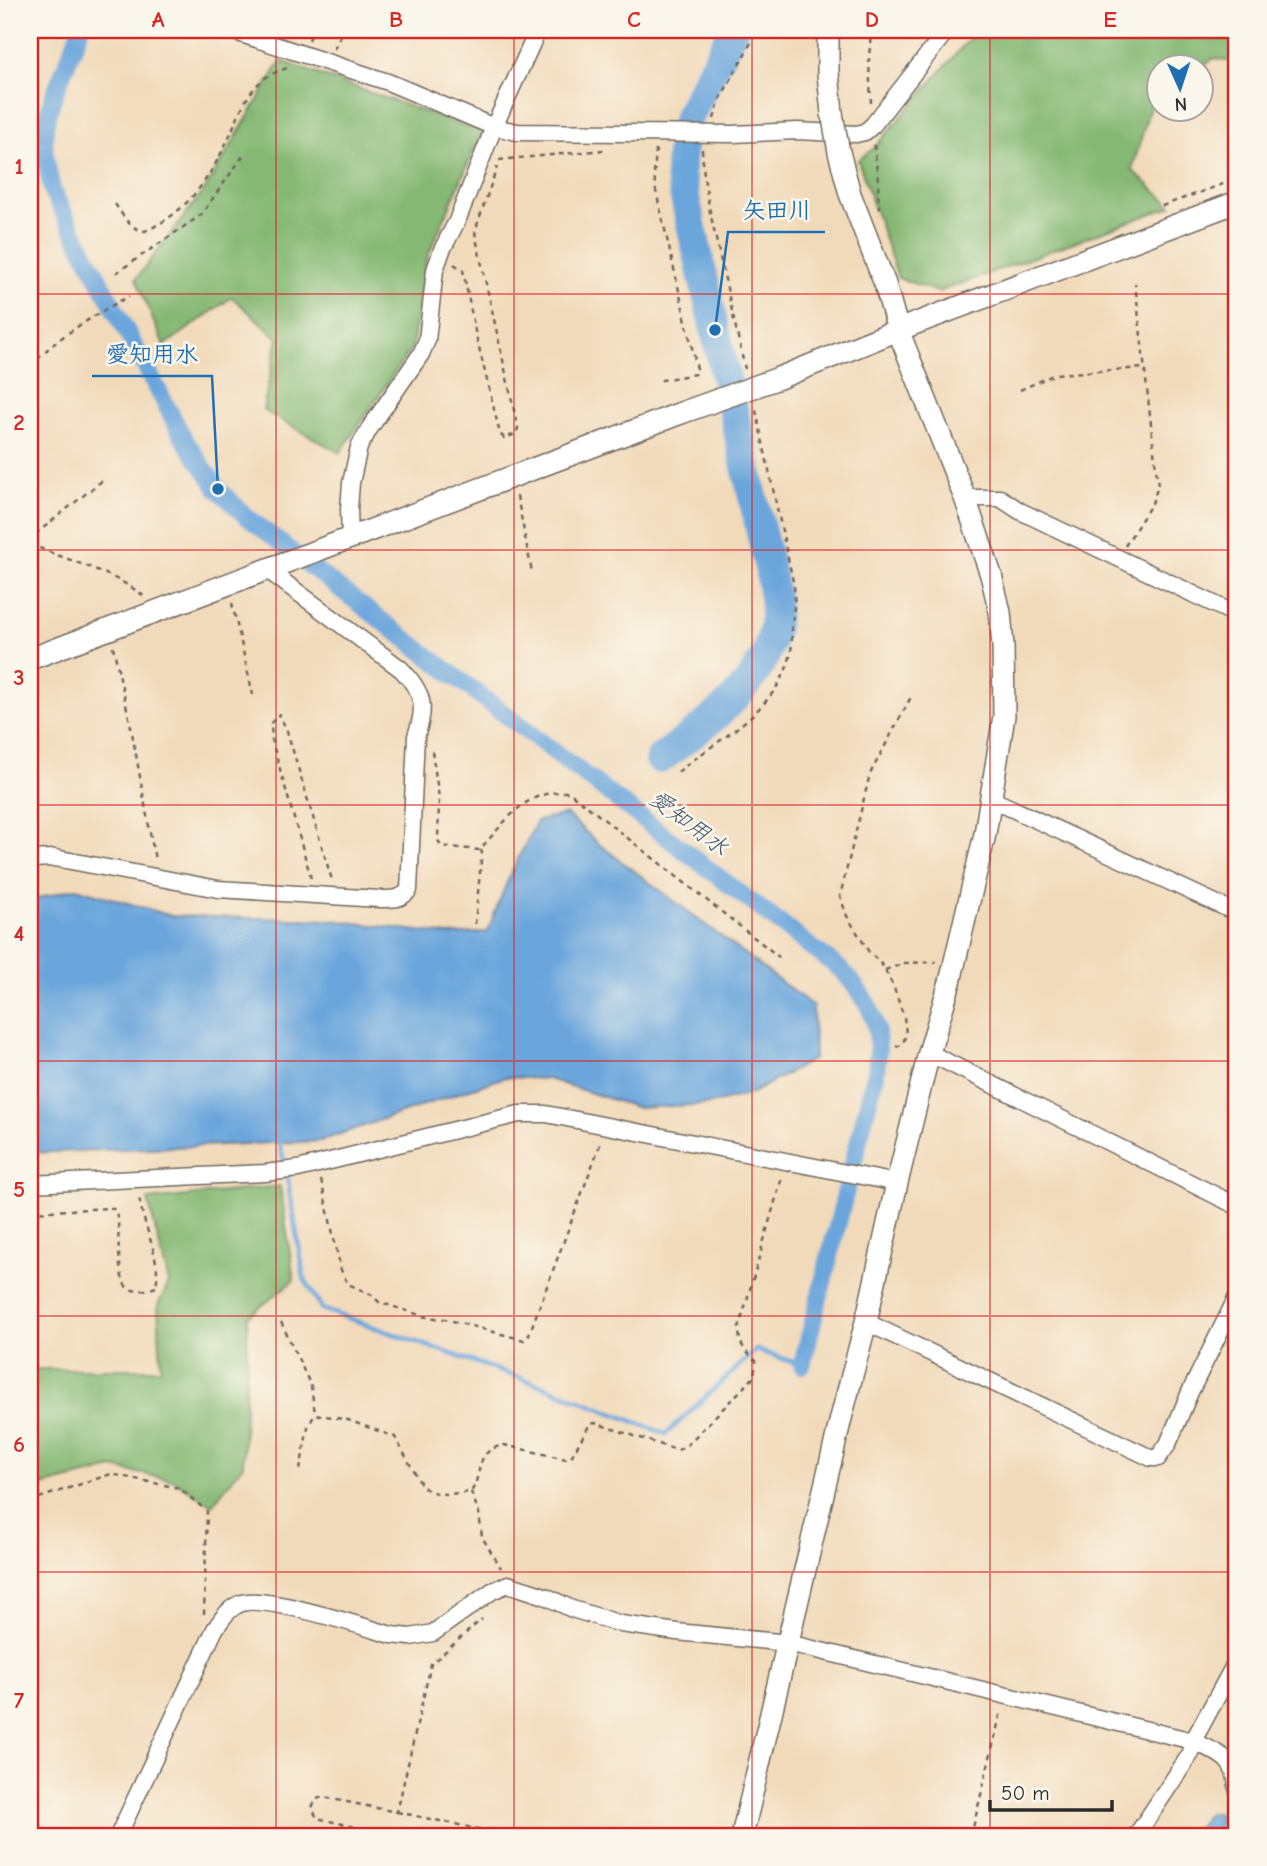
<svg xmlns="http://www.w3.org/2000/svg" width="1267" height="1866" font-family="'Comic Neue','Klee One',sans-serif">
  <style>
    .forest { fill: #85b873; stroke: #58724f; stroke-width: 2 }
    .water { fill: #6ba6db; stroke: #4b6883; stroke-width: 2 }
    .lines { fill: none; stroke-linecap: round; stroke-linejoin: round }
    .stream { stroke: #6ba6db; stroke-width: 5 }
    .canal { stroke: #6ba6db; stroke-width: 18 }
    .river { stroke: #6ba6db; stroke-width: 30 }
    .minor-casing { stroke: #70685d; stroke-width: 19 }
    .tertiary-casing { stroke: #70685d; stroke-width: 24 }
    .path { stroke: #70685d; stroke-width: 2.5; stroke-dasharray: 5 5; stroke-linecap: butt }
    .minor { stroke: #fff; stroke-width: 16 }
    .tertiary { stroke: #fff; stroke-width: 21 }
    .tertiary-bridge-casing { stroke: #70685d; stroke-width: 24; stroke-linecap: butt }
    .tertiary-bridge { stroke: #fff; stroke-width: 21 }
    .grid { fill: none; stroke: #d62828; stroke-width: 2; stroke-opacity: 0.55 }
    .labels { text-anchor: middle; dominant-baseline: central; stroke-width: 5; stroke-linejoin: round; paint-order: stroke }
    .water-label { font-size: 23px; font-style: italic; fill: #415669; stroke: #fbf7ec }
    .leader { fill: none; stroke: #1f6fb2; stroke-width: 2.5 }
    .callout-dot { fill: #1f6fb2; stroke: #fbf7ec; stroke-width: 2.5 }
    .callout-label { font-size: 23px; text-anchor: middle; font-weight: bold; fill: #1f6fb2; stroke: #fbf7ec; stroke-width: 5; stroke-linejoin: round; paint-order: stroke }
    .neatline { fill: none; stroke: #d62828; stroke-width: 2.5 }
    .grid-label { font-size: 23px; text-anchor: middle; font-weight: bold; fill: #d62828 }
  </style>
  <rect width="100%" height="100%" fill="#fbf7ec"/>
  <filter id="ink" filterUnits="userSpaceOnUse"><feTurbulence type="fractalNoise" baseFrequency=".0143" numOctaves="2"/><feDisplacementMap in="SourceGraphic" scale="14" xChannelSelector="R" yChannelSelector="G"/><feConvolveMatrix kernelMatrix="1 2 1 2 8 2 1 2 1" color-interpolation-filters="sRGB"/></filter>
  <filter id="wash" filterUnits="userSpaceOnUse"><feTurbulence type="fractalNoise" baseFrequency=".00686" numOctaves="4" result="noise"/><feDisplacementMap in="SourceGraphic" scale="28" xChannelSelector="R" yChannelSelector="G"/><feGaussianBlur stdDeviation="1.57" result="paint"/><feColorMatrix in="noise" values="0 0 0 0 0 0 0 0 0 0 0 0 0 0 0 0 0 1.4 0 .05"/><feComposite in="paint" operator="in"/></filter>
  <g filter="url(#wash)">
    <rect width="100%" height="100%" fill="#f1daba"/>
    <path class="forest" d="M977,30H1237V63L1214,58L1201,67L1158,66V96L1152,100L1132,170L1172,206L938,292L898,278L858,160L874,148Z
      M281,61L482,132L426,260L412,347L340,453L263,410L278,338L232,297L164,346L136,279L205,189Z
      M280,1186L294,1280L248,1317L243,1465L212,1505L173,1480L113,1468L38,1487L30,1484V1369H161L158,1305L169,1283L148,1200Z"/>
    <path class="water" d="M566,814L600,845L813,1006L814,1059L752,1093L710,1104L638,1108L548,1079L505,1077L320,1141L30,1153L31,900L76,888L172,916L332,920L449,935L487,932L510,875L537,821Z
      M1208,1813H1219L1218,1836H1191Z"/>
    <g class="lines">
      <path class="stream" d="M277,1136L285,1164L304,1278L322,1309L543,1386L666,1434L756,1350L802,1365"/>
      <path class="canal" d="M80,30C70,60 50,96 45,128C42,150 48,172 53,193L184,439L218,489L246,516L311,567L840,969C872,1002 883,1026 876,1072L802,1365"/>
      <path class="river" d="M660,759C707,723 773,681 775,614C776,602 772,588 771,576L680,176L681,152L688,117L733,30"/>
    </g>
  </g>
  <g filter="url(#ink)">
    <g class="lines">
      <defs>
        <path id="minor" d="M229,30L388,82L494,127L517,132L733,134L797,131L856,134L865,132L873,125L947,30
          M965,498H1000L1020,511L1237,615
          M350,539L349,509L351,483L359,447L371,426L421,354L427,340L435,270L442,250L457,221L494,127L538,30
          M989,798L1237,913
          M30,859L55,858L218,889L379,899C392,899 401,900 409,890L416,736C427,706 423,692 401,669L269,571
          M929,1053L1237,1206
          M30,1184L265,1173L298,1169L519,1114H546L897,1183
          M866,1322L1151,1458H1158L1168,1444L1190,1392L1237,1297
          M118,1836L215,1629C222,1619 229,1607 242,1603C266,1595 364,1627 392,1635L410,1637L433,1633L492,1591L508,1584L545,1596L572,1609L621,1624L677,1632L788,1643L1193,1741C1217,1753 1236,1757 1237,1788
          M1136,1836L1191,1753L1193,1741L1237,1660"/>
        <path id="tertiary" d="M828,30V73L832,113
          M779,378L898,330L1237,202
          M30,659L681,413
          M742,1836L841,1418L866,1322L897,1183L929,1053L950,982L985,834L1004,716L1003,646L1000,612L991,575L965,498L898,330L885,284L850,194L839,152"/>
      </defs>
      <use href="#minor" class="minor-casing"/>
      <use href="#tertiary" class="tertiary-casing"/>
      <path class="path" d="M309,40L313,30
        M334,49L343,30
        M871,103L869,60L871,30
        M714,119L719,101L758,30
        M874,145L878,180L879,215
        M656,149L654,174L656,191L697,369L695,374L657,381
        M702,149L704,177L710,212L745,369
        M499,160L604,150
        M115,204C123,215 130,230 145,231C187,213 211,177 229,137C238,117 246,92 265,78C272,73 282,70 290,67
        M1162,206L1237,179
        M454,264L463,270L475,331L500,434L504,438L516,434L518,428L476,238L475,231L497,167
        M116,273L201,215L243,156
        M30,377C32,372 34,366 36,362C48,342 107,308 129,296
        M1020,390L1055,374L1144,368
        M517,496L532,572
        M30,542L32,537L104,479
        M30,544C68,561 109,570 144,596
        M1125,546L1152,503L1158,486L1135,283
        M232,603L253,695
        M113,646L131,727L155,860
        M432,751L439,798L438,840L441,846L479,850C508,820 523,790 569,792L779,957
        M678,772C717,739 776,712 790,657C793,646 791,635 792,624C794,611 795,599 794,586L755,406
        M311,878L272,741L271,723L279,714L287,731L332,880
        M475,924L482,851L479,850
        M885,970L905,963L936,962
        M896,1047L903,1044L906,1033L904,1017L894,988L883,966L869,952L847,916L840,896L870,774L911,697
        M321,1180L341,1270L348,1284L372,1295L379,1302L426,1317L445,1319L524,1340L528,1337L601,1142
        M30,1212L112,1208L116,1211L118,1221C119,1234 117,1281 128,1288C135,1293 148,1290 156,1287C162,1258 142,1225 139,1195
        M281,1322L311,1386L315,1413
        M300,1470L308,1427L315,1414L348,1420L395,1437L422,1486C436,1498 454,1493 471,1492C484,1472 473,1451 504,1445L566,1459L571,1457L590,1424L595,1423L671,1448L678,1450L687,1445L754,1377L756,1361C744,1350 739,1345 739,1328L782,1177
        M471,1492L479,1513L482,1537L501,1568
        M30,1494L39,1498L111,1474L179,1488L207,1511L204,1614
        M397,1812L478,1829L542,1836
        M393,1836L317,1818L312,1808L315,1800L322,1797L397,1812L431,1664L482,1619
        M971,1836L1001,1712"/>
      <use href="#minor" class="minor"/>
      <use href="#tertiary" class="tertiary"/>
      <defs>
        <path id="tertiary-bridge" d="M832,113L839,152
          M681,413L779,378"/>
      </defs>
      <use href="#tertiary-bridge" class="tertiary-bridge-casing"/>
      <use href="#tertiary-bridge" class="tertiary-bridge"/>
    </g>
  </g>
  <path class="grid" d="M276,30V1836M514,30V1836M752,30V1836M990,30V1836M30,294H1237M30,550H1237M30,805H1237M30,1061H1237M30,1316H1237M30,1572H1237"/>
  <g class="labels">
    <g class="water-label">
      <text transform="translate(689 823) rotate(37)">愛知用水</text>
    </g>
  </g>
  <path class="leader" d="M715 330L728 232H825M218 489L212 376H92"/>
  <g class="callout-dot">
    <circle cx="715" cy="330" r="7"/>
    <circle cx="218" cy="489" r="7"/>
  </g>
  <g class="callout-label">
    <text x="777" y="218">矢田川</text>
    <text x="152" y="362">愛知用水</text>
  </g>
  <rect width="1267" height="1866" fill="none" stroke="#fbf7ec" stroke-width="77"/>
  <g transform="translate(1180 88) rotate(177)"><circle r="33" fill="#fbf7ec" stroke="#a8a59f" stroke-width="2"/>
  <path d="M0-5L12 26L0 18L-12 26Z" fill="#1f6fb2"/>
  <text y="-10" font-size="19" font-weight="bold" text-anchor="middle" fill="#2b2b2b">N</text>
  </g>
  <path d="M990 1800v10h122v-10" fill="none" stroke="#2b2b2b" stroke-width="3.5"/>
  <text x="1001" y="1800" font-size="21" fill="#2b2b2b" stroke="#fbf7ec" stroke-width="5" paint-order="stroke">50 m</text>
  <rect x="38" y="38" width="1190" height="1790" class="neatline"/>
  <g class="grid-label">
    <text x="158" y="27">A</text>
    <text x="396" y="27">B</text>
    <text x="634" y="27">C</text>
    <text x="872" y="27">D</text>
    <text x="1110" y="27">E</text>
    <text x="19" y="174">1</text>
    <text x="19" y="430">2</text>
    <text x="19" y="685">3</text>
    <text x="19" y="941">4</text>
    <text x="19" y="1197">5</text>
    <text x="19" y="1452">6</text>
    <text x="19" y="1708">7</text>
  </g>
</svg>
